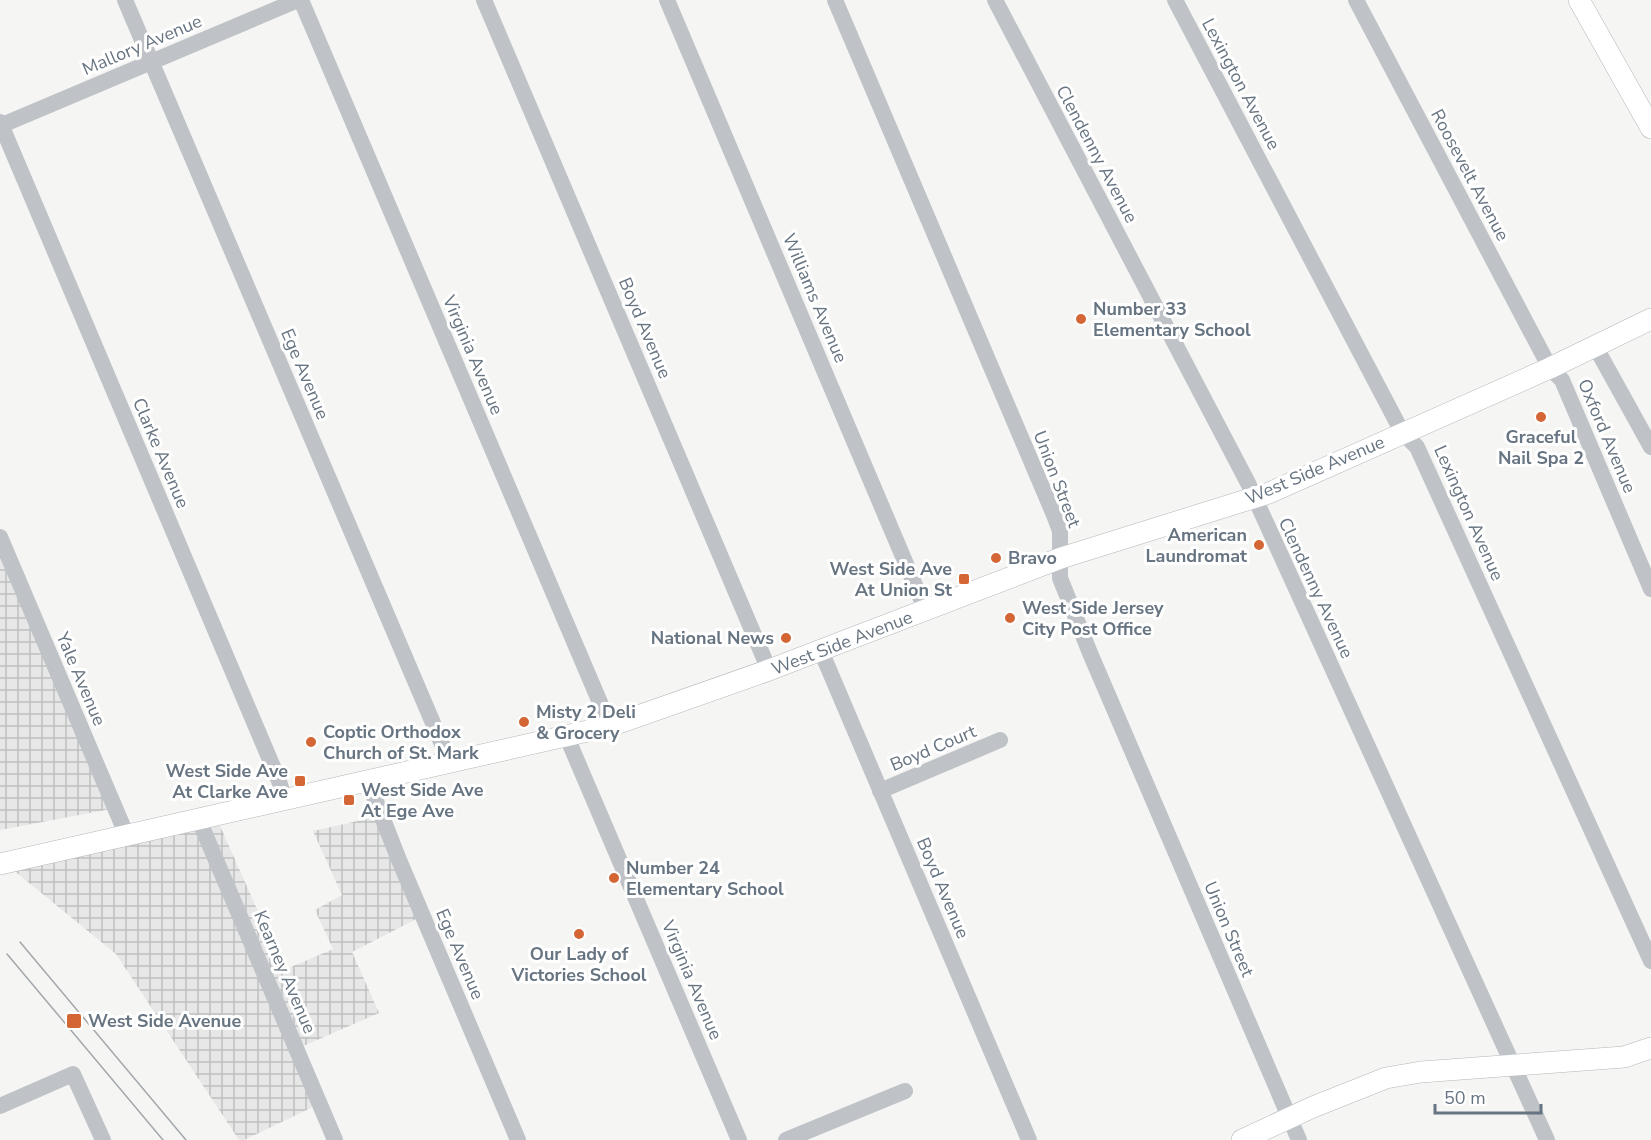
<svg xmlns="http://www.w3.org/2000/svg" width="1651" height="1140" font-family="'Nunito Sans',sans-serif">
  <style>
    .industrial { fill: url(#industrial-grid) }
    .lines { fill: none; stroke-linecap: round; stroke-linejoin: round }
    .major-casing { stroke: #b3b6ba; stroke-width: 22 }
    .minor { stroke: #bfc2c6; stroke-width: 16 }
    .major { stroke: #fff; stroke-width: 21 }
    .tram { stroke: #a3a7ac; stroke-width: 1.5 }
    .poi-dot { fill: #d46635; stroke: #fff; stroke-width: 2 }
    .labels { text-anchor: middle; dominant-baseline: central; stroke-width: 6; stroke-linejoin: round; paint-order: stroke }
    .street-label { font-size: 18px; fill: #677481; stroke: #fff }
    .poi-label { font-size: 18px; font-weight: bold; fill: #677481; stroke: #fff; text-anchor: start }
  </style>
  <defs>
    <pattern id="industrial-grid" width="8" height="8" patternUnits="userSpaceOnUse" patternTransform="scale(1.5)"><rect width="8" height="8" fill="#e6e7e6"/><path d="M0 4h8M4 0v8" fill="none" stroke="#bec0c0"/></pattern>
  </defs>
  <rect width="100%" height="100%" fill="#f5f6f3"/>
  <path class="industrial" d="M0,537L116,808L0,830Z
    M384,815L428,913L352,952L379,1013L294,1050L317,1105L244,1140H239L116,954L12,869L217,819L284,970L333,949L315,910L342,895L313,831Z"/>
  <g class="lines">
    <defs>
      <path id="major" d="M1579,0L1651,128
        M0,864L610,726L769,670L1061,558L1269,493L1550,368L1651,319
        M1242,1140L1313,1107L1386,1078L1421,1072L1624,1057L1651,1048"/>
    </defs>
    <use href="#major" class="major-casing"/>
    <path class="minor" d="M125,0L450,763
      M301,0L610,726
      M484,0L769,670
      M667,0L926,611
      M835,0L1054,515L1060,531V578L1090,653L1299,1140
      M995,0L1248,483L1547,1140
      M1175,0L1402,432L1417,447L1651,961
      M1356,0L1550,368L1562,380L1651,589
      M0,122L279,781L285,801
      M0,126L298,0
      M1595,346L1651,447
      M0,537L127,836
      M821,651L1029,1140
      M566,735L739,1140
      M368,781L399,860L518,1140
      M880,791L1000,740
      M199,820L335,1140
      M0,1106L73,1074L103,1140
      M786,1140L905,1091"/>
    <use href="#major" class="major"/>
    <path class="tram" d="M20,942L186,1140
      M7,954L163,1140"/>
  </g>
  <g class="poi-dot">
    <circle cx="1081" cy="319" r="6"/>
    <circle cx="1541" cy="417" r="6"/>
    <circle cx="1259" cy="545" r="6"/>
    <circle cx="996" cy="558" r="6"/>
    <rect x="958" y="573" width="12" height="12" rx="3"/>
    <circle cx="1010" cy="618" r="6"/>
    <circle cx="786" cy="638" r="6"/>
    <circle cx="524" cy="722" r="6"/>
    <circle cx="311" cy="742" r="6"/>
    <rect x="294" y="775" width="12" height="12" rx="3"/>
    <rect x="343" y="794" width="12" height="12" rx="3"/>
    <circle cx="614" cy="878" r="6"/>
    <circle cx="579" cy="934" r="6"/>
    <rect x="66" y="1013" width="16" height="16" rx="3"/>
  </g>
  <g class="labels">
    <g class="street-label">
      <text transform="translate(142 45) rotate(-23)">Mallory Avenue</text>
      <text transform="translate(1241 84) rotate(62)">Lexington Avenue</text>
      <text transform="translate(1097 154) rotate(62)">Clendenny Avenue</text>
      <text transform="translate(1470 175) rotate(62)">Roosevelt Avenue</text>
      <text transform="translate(815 298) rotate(67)">Williams Avenue</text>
      <text transform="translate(645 328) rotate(67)">Boyd Avenue</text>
      <text transform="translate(473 355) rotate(67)">Virginia Avenue</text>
      <text transform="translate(305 374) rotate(67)">Ege Avenue</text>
      <text transform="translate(1607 436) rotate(67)">Oxford Avenue</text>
      <text transform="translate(161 453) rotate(67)">Clarke Avenue</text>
      <text transform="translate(1315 470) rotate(-23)">West Side Avenue</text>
      <text transform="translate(1057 479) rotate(69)">Union Street</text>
      <text transform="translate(1469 513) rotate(66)">Lexington Avenue</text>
      <text transform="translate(1316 588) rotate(65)">Clendenny Avenue</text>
      <text transform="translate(842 643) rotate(-21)">West Side Avenue</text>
      <text transform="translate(81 679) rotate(67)">Yale Avenue</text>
      <text transform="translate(933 748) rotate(-23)">Boyd Court</text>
      <text transform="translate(943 888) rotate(67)">Boyd Avenue</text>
      <text transform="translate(1229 929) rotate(67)">Union Street</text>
      <text transform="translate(460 954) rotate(67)">Ege Avenue</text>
      <text transform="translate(285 972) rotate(67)">Kearney Avenue</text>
      <text transform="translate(692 980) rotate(67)">Virginia Avenue</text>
    </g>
    <g class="poi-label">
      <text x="1093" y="309">Number 33<tspan x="1093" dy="21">Elementary School</tspan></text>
      <text x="1541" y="437" text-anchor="middle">Graceful<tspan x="1541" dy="21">Nail Spa 2</tspan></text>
      <text x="1247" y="535" text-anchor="end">American<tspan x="1247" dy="21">Laundromat</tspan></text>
      <text x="1008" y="558">Bravo</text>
      <text x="952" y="569" text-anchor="end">West Side Ave<tspan x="952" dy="21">At Union St</tspan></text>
      <text x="1022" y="608">West Side Jersey<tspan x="1022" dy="21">City Post Office</tspan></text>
      <text x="774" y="638" text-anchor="end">National News</text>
      <text x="536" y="712">Misty 2 Deli<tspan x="536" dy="21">&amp; Grocery</tspan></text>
      <text x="323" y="732">Coptic Orthodox<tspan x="323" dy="21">Church of St. Mark</tspan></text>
      <text x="288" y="771" text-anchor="end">West Side Ave<tspan x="288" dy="21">At Clarke Ave</tspan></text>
      <text x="361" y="790">West Side Ave<tspan x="361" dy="21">At Ege Ave</tspan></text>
      <text x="626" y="868">Number 24<tspan x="626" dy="21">Elementary School</tspan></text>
      <text x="579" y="954" text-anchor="middle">Our Lady of<tspan x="579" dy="21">Victories School</tspan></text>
      <text x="88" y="1021">West Side Avenue</text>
    </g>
  </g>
  <path d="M1435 1104v9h106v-9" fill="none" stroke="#677481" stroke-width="3"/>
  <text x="1444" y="1104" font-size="18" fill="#677481" stroke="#ffffff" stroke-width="4.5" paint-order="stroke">50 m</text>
</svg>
